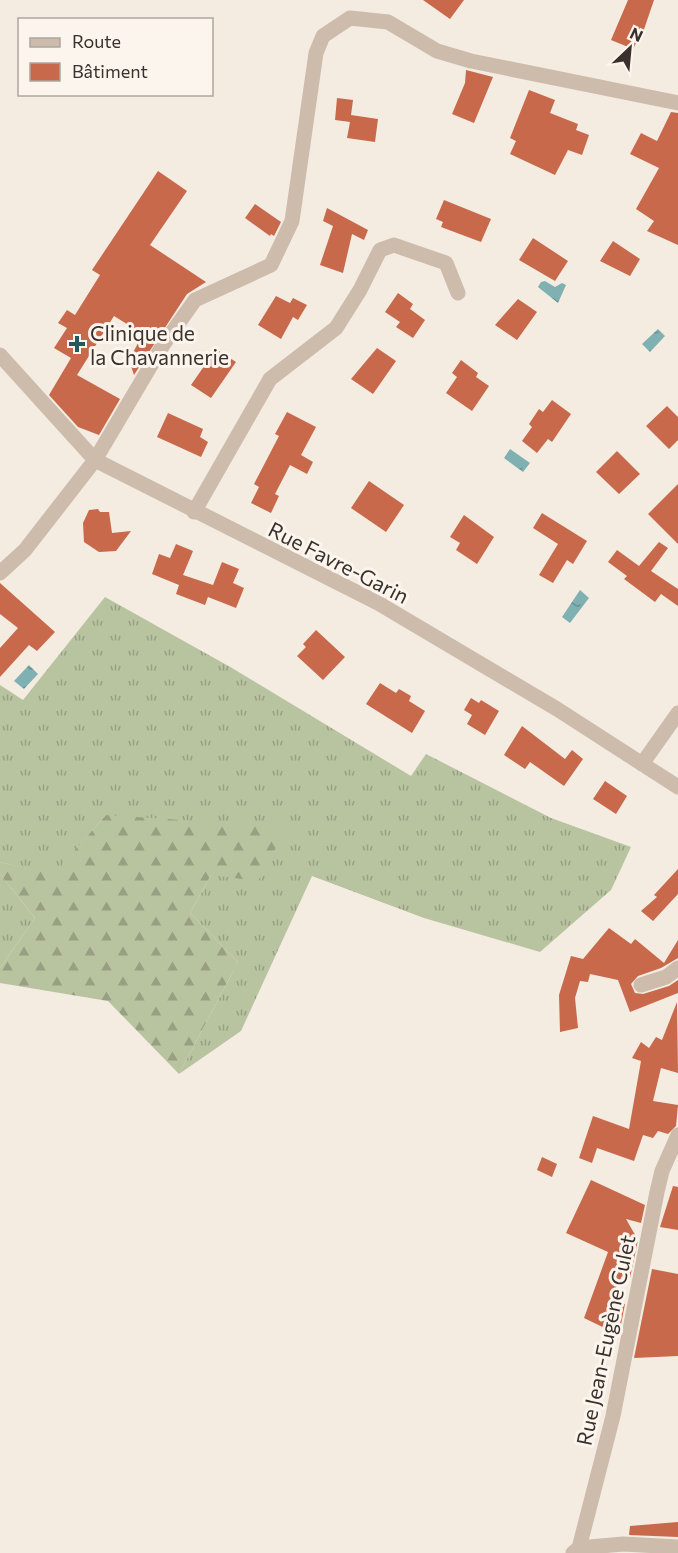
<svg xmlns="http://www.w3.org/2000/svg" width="678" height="1553" font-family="Commissioner,sans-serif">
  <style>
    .grass { fill: url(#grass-tufts) }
    .forest { fill: url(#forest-firs) }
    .water { fill: url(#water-ripples) }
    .building { fill: #c8694b }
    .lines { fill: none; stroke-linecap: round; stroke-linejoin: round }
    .minor { stroke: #cdbbac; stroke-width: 15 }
    .poi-dot { fill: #1f5a5e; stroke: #fbf5ee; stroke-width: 2 }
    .labels { text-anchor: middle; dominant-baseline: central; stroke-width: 6; stroke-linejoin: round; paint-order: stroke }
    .poi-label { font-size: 21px; fill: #3b302b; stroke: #fbf5ee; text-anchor: start }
    .street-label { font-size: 21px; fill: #3b302b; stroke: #fbf5ee }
  </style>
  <defs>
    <pattern id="grass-tufts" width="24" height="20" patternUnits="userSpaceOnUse" patternTransform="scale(1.5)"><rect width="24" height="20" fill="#b8c4a0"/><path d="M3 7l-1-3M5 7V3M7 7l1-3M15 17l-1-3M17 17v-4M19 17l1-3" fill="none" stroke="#97a083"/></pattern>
    <pattern id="forest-firs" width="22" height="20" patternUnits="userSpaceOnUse" patternTransform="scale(1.5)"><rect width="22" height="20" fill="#b8c4a0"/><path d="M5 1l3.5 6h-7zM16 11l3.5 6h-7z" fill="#97a083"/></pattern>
    <pattern id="water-ripples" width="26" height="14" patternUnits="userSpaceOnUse" patternTransform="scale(1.5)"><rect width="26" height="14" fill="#7fb0b2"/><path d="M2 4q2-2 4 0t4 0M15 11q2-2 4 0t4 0" fill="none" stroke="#699091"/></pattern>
  </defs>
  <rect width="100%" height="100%" fill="#f4ebe1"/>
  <path class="grass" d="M105,597L232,668L411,776L426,754L551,818L631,847L611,890L540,952L424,918L312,876L241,1031L179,1074L238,962L190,913L211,875L106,815L53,876L0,862V685L23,700Z
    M0,874L35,918L0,968Z"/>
  <path class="forest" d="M106,815L287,827L258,881L211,875L190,913L238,962L179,1074L108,1001L0,983V968L35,918L0,874V862L53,875Z"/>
  <path class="water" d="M545,281L555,287L562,283L566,285L558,303L538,287L541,282Z
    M658,329L665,336L650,352L642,344Z
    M510,449L530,463L523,472L504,458Z
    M580,590L589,598L570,623L562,617Z
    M29,665L38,674L24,689L14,681Z"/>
  <path class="building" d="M423,0H464L450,19Z
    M628,0H654L639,44L636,43L633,49L611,40Z
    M466,70L493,77L474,123L452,114L465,83Z
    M529,90L555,100L550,113L578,124L576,130L589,135L582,155L568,150L555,175L510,154L516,141L510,138Z
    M337,98L353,100L351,115L378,119L375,142L347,138L350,122L335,120Z
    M671,112L678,113V245L647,231L654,221L636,209L659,168L630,154L641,133L657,141Z
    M158,171L187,191L150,245L206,282L187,294L134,375L129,360L143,334L114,316L77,375L120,399L99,435L78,427L49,395L71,358L54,348L67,328L58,323L67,310L75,315L100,275L92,270Z
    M444,200L491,219L481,242L441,227L443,222L436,219Z
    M255,204L281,222L274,236L271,234L270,236L245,218Z
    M327,208L368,230L364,240L352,234L343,273L320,265L333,226L323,221Z
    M533,238L568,261L555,281L519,260Z
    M613,241L640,259L630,276L600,261Z
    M398,293L413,304L410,309L425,320L413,338L396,327L400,322L385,312Z
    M276,296L290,303L293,298L307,305L298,320L293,317L281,339L258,325Z
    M518,299L537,312L517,340L495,325Z
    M377,348L396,361L373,394L351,379Z
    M216,349L236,362L211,398L191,385Z
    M461,360L478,373L476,377L489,386L472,411L446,393L457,377L452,373Z
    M552,400L571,414L552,442L548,439L537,453L522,441L532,427L529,424L539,409L543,412Z
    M667,406L678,417V440L669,449L646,426Z
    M287,412L316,427L301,455L313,462L307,474L290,465L275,494L279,496L271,513L251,503L259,487L254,484L279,436L275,434Z
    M168,413L203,429L200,437L208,442L201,457L157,437Z
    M617,451L640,474L619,494L596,472Z
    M369,481L404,505L386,532L351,508Z
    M678,484V544L648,514Z
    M98,509L100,512H109L112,533L131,531L116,551L99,552L84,542L83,523L89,510Z
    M542,513L587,541L573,564L567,560L553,583L539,575L558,544L533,528Z
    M464,515L494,537L477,564L456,550L460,543L450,537Z
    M659,542L668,548L651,571L678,589V606L661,594L655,602L624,579L627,576L608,562L617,550L639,566Z
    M176,544L193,551L183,575L213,585L222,562L239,569L233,583L244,588L236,608L208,597L212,586L205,605L176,594L179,585L152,574L159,554L170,558Z
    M0,583L55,632L37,651L29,645L0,677V648L18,628L0,614Z
    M316,630L345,657L323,680L297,656L306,647L303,644Z
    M380,683L396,693L399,689L411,696L409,701L425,711L412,733L366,704Z
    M471,698L479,703L481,700L499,711L485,735L467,724L472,715L464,710Z
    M522,726L565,759L572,750L583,759L564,786L530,762L525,769L504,755Z
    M605,781L627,796L616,814L593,799Z
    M678,869V894L653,921L641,911L657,897L654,895Z
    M609,928L631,944L635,939L664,963L678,940V958L661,968L638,976L631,984L635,993L643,994L669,986L678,980V993L630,1012L618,980L590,974L588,982L580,981L575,998L578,1028L560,1032L559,995L571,956L583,959Z
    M677,1002L678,1073L661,1068L653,1101L678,1105L676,1126L668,1134L658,1131L653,1138L643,1135L634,1161L597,1148L592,1163L579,1158L593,1116L629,1129L641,1061L632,1058L641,1042L649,1048L656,1037L662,1040Z
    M542,1157L557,1164L552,1177L537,1170Z
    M591,1180L645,1205L641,1223L626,1219L638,1240L630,1278L622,1276L611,1298L625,1304L619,1335L584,1318L608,1252L566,1233Z
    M673,1186L678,1187V1230L660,1227Z
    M652,1269L678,1274V1356L634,1358Z
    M678,1522V1537L629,1535L630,1526Z"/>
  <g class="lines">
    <path class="minor" d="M0,355L95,460L378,603L557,709L678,787
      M194,512L270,379L336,328L360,290L380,250L394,245L446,263L458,293
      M0,573L25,550L95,460L163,345L195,300L271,265L292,221L316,53L323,36L350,18L388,22L437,51L471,61L678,103
      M642,764L678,713
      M641,985L666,977L678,968
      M579,1548L623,1544L678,1547
      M573,1553L579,1548L613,1416L657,1192L662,1171L678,1135"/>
  </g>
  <path class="poi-dot" d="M74 335h6v6h6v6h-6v6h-6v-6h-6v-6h6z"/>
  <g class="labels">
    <g class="poi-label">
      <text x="90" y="332">Clinique de<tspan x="90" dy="24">la Chavannerie</tspan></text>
    </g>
    <g class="street-label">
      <text transform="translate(339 562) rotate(27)">Rue Favre-Garin</text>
      <text transform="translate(605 1340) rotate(-78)">Rue Jean-Eugène Culet</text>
    </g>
  </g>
  <rect x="18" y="18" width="195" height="78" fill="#fbf5ee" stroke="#aea6a0" stroke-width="1.5"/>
  <rect x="30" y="38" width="30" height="9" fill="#cdbbac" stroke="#aea6a0" stroke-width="1.5"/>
  <text x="72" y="48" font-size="18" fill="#3b302b">Route</text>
  <rect x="30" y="63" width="30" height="18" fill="#c8694b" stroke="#aea6a0" stroke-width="1.5"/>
  <text x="72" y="78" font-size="18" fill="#3b302b">Bâtiment</text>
  <g transform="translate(630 48) rotate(26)" stroke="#fbf5ee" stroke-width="4.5" paint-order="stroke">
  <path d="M0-4.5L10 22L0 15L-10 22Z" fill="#3b302b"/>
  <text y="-9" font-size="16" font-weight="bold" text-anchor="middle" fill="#3b302b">N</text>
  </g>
</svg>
